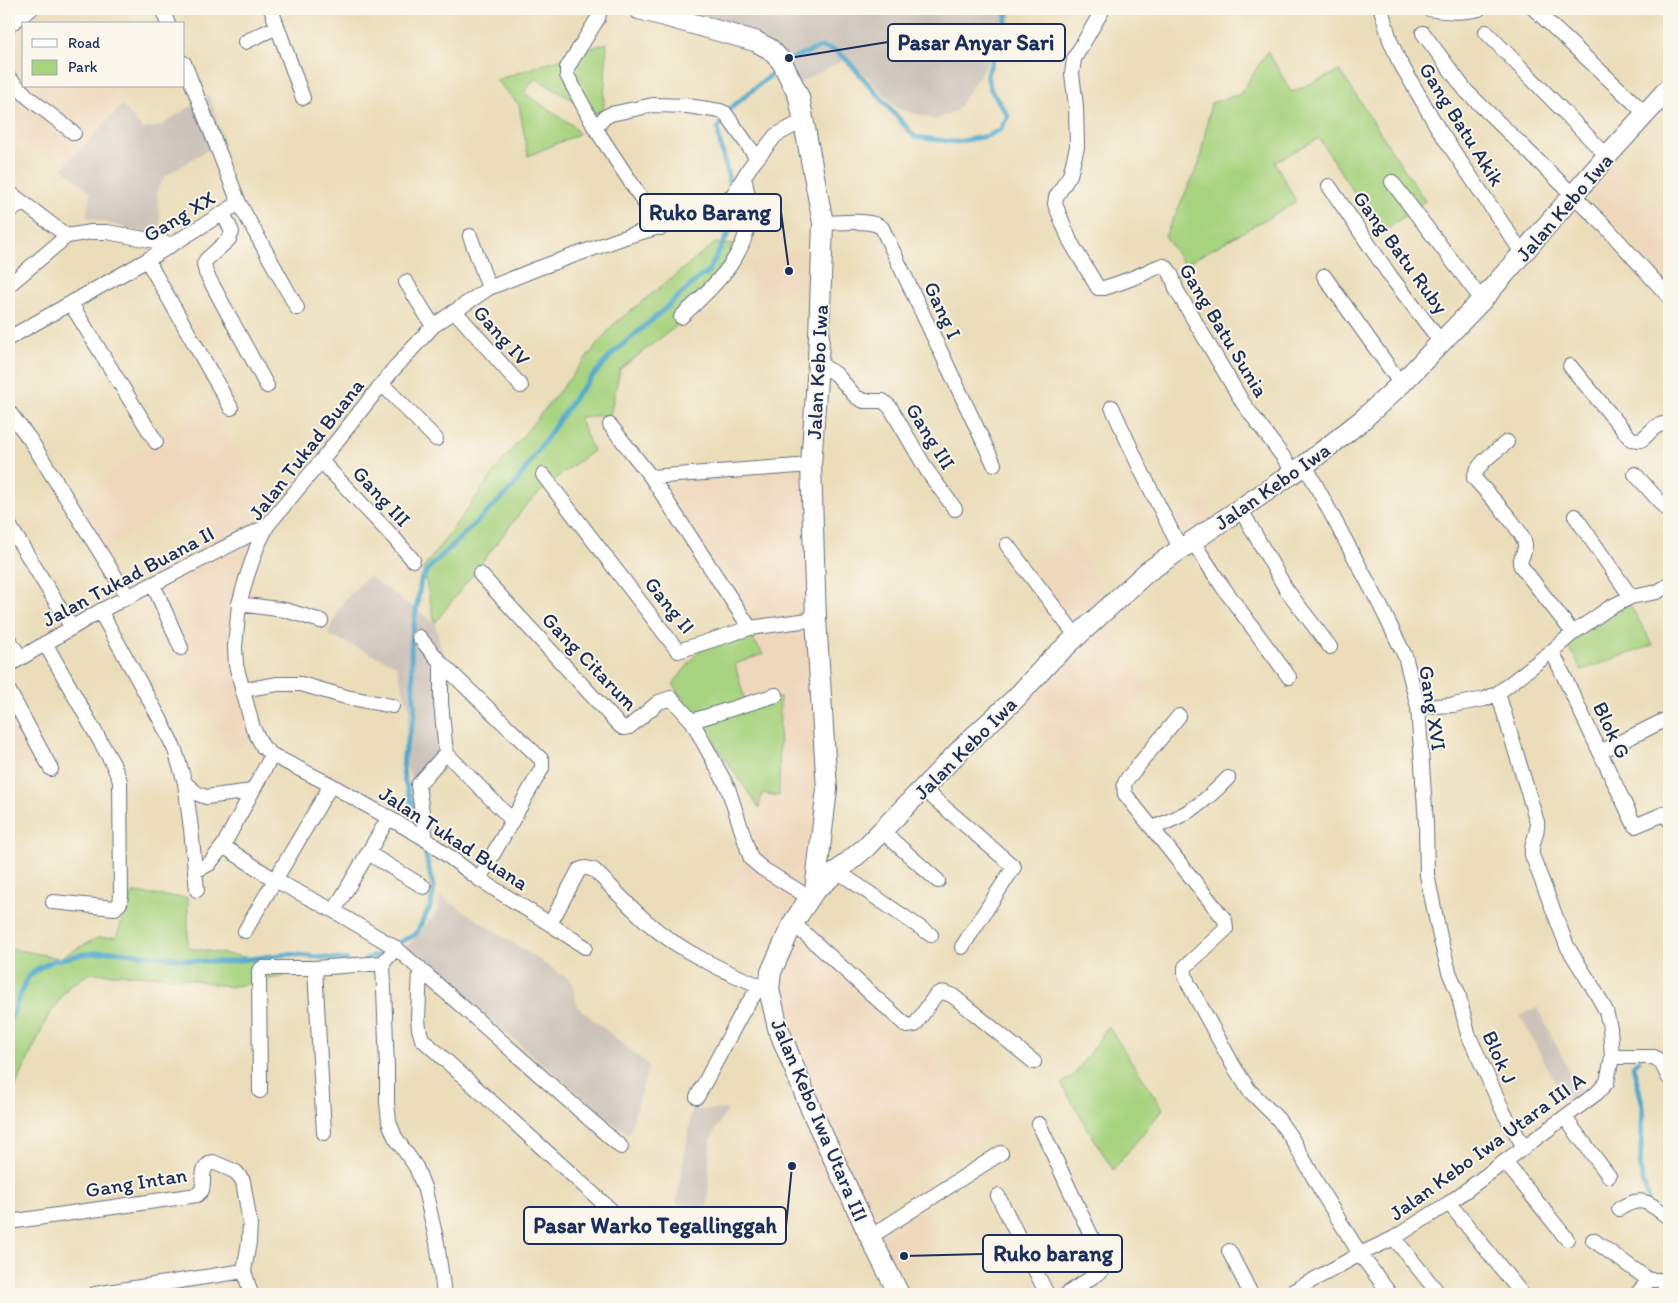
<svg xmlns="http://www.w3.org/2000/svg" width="1678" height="1303" font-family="Itim,sans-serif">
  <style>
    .built { fill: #eed7bb }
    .industrial { fill: #ccc2b9 }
    .green { fill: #a7d37f; stroke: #61816e }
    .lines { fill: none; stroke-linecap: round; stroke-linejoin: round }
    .stream { stroke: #4fa9cd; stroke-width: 5 }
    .street-casing { stroke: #646c7e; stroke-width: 16 }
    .secondary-casing { stroke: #646c7e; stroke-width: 22 }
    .street { stroke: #fff; stroke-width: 14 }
    .secondary { stroke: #fff; stroke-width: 20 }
    .labels { text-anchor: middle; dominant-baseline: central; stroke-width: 4; stroke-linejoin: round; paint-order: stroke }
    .street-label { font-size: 21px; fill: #1b2f5e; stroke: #fbf7ec }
    .leader { fill: none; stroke: #1b2f5e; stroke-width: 2 }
    .callout-dot { fill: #1b2f5e; stroke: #fbf7ec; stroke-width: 2 }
    .callout { fill: #fbf7ec; stroke: #1b2f5e; stroke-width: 2 }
    .callout-label { font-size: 22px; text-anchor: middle; font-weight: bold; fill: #1b2f5e }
  </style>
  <rect width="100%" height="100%" fill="#fbf7ec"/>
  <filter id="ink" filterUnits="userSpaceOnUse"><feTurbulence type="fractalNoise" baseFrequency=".02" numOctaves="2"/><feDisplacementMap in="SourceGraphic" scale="10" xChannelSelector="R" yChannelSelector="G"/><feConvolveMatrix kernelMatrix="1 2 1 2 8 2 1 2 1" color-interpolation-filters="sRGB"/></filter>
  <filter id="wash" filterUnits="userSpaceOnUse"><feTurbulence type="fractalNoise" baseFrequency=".0096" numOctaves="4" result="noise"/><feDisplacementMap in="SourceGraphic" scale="20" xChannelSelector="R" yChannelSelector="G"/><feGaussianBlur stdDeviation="1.12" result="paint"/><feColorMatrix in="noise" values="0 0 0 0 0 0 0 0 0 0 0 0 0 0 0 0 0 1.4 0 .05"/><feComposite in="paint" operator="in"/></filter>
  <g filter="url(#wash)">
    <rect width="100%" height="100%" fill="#ebddb9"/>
    <path class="built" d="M9,46L24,64V86H109L122,105L63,168L9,134Z
      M1607,164L1669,214V286L1582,189Z
      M827,243L828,279L754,300L749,263Z
      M209,403L235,449L290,509L265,533L238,605L245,670L263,727L241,747L227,750L194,693L130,591L205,551L173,506L101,552L77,497Z
      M816,468L824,623L815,902L805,933L799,936L1007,1120L969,1145L862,1206L854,1189L820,1205L814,1186L772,1205L770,1197L764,1198L742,1146L808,1103L775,986L787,959L766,941L779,917L765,908L721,886L747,860L762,792L779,795V789L747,709L735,663L762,654L655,482Z
      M1204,497L1221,526L1191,545L1174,520Z
      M1073,538L1109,599L1098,614L1151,689L1072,769L1017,705L1074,644L1027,570Z
      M9,685L19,707L71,785L9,758Z
      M918,1211L948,1237L895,1275L876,1236Z"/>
    <path class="industrial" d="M645,9H1014L1006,33L957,110L936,120L897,108L867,76L844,60L795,85L762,37Z
      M209,95L223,140L165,176L157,190L162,238L86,217L91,193L63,168L122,105L143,129L160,126Z
      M368,576L435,623L453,699L451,748L420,803L403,757L409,709L396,665L327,634L342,603Z
      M439,895L572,981L577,1006L649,1065L629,1133L617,1126L428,967L404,950L439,910Z
      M1537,1007L1583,1098L1571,1111L1520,1016Z
      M728,1109L710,1140L708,1206L692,1208L676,1204L692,1110Z"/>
    <path class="green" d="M607,43L603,118L535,78L524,93L572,125L579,134L528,156L519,105L496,80Z
      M1268,51L1291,92L1340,71L1425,201L1380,234L1319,138L1275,162L1296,202L1184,265L1165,236L1199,164L1211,103L1240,94Z
      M715,243L734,245L722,285L683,321L620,369L610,415L579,417L593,451L564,472L527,504L435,623L423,569L505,458L613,325Z
      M1629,603L1653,645L1582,670L1567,643Z
      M747,630L763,654L735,664L747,709L780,697L779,796L762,793L759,808L673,684L698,652Z
      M133,893L188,898V948L283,963L285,976L231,987L175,977L91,973L70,985L48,1016L9,1101V948L59,958L97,938L116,937Z
      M1108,1026L1163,1109L1113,1170L1061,1084L1074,1075Z"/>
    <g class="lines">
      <path class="stream" d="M787,61L821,47L836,51L848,61L915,137L956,142L987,136L1000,130L1008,116L991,90L987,75L1004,30L1008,9
        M416,817L404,779L403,770L404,754L415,714L411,651L412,636L421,580L430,567L513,487L577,394L613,353L660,313L700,277L707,274L730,230L734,216L730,183L719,139L718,129L725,113L779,68
        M396,944L416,934L430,907L434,890L422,840
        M365,959L379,955L389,948
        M9,1022L28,977L39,968L53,961L84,954L114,951L197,961L226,962L288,954L347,960
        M1639,1060L1633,1066L1643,1106L1640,1168L1648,1201"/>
    </g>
  </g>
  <g filter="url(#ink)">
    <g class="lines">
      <defs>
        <path id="street" d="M162,9L168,24
          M271,9L303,98
          M600,9L598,18L567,68V75L595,128L661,228
          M1103,9L1074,59L1072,74L1076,106L1077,147L1070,175L1056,197L1055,204L1070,241L1098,288H1104C1120,283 1137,277 1153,269C1156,268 1160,265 1164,266C1172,270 1174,284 1177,291L1243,403L1295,473
          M1381,9L1390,40L1398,59L1439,130L1523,254
          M1429,9C1445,12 1463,13 1479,9
          M1534,9L1646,114
          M9,25L31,9
          M1486,32L1607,156
          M1423,33L1466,91L1606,227L1669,297
          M245,42L277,27
          M9,78L29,98L74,133
          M595,128L605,117L611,114L653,105L688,106L720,111L725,113L757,158
          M1392,182L1482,300
          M1329,186L1391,277L1441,342
          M9,192L67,236
          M239,203L297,308
          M9,211L24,203
          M223,213L232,232L229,239L206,260L204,264L206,273L267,386
          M823,223C838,223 872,218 882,228L994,464
          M470,236L489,288
          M147,260L231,408
          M1324,276L1401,384
          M406,282L433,326
          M9,285L67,236L91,232H107L171,244
          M71,304L156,442
          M453,312L460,317L521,386
          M681,317C711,289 752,253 749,208C749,197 746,187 744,177
          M9,338L147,260L239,203L184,63
          M818,363L836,374L856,397L864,401H883L890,407L928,472L955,509
          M1570,366L1631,439L1641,440C1651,433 1655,422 1669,424
          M383,385L436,439
          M1112,407L1139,466L1181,550
          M9,412L29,438L128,597
          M610,425L651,477L750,628
          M1507,442C1495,452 1478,462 1474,478C1486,492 1522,528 1525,544C1526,550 1521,557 1520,563L1521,566L1573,633
          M321,461L394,538L413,560
          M1305,465L1380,605L1405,656L1418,707L1426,823L1427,875L1440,937L1449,972L1458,993L1468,1034L1504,1113L1524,1147
          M1635,474L1669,512
          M543,475L678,651L750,628L816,619
          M651,477L811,465
          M1241,510L1286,589L1330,647
          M1575,516L1631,597
          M9,525L72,628
          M1193,542L1222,586L1289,677
          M1007,545L1077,637
          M480,574L619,725L623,728L629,727L659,702L671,698L674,701L692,721L728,788L751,859L763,869L810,898
          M153,584L181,648
          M239,604L285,610L321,621
          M100,611L160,719L175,750L185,783L191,829L197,890
          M419,637L441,663V703L446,753L418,785L426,840
          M9,640L21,658
          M45,643L113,764L120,781L121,895L120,903L115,908L53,902
          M1552,651L1635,826L1666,813L1669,820
          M441,663L542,760V768L479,879
          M9,665L100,611L267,526
          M242,690L278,684H301L346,697L392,706
          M9,691L51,769
          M1418,707L1453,705L1485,699L1498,693L1552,651L1573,633L1609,608L1631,597L1657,592L1669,585
          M1179,716L1127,779L1124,785L1125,794L1225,920L1226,929L1185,967V975L1188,983L1234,1067L1249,1090L1278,1119L1292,1139L1323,1194L1360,1254L1390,1294
          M692,721L776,695
          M1600,752L1669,718
          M446,753L512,820
          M272,755L223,846L275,880L334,911L396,948L621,1147
          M185,783L198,794L206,797L252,791
          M923,789L1014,867L962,947
          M1152,828C1187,815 1202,805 1228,778
          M882,831L938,881
          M368,853L424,887
          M195,871L209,864L223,846
          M837,871L931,935
          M334,911L389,817
          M793,923L907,1026L915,1025L935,996C941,990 946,993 953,996L1034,1062
          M550,924L585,947
          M245,931L331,785
          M396,948L383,963L387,1068V1102L389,1122L395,1137L416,1167L425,1190L437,1243L444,1294
          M420,968L418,1019L419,1029L422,1039L632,1229
          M769,989C730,975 678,950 647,922C629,906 612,887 594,870C588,868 585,867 579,870L550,924L479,879L424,838L331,785L272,755L263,747L253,728L236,665L235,647L239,604L247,576L257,547L267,526L321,461L392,371L433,326L489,288L536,269L628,236L704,214L733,195L750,167L776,135L803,121
          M1612,1057H1654L1661,1062L1669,1078
          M260,1091L259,971L262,968H315
          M697,1097L743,1011L760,986
          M1565,1118L1609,1176
          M1039,1124L1103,1261L1101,1271L1067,1294
          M324,1133L315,968L383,963
          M1505,1162L1567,1239
          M998,1196L1047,1294
          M1449,1203L1522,1294
          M1619,1209C1643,1194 1649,1203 1669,1218
          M9,1222L197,1195L202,1190C205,1179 199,1167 213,1162L236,1172L243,1181L250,1224L249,1242L244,1271L251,1294
          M870,1237L1001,1153
          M1394,1238L1439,1294
          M1593,1240L1649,1280
          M1229,1251L1251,1294
          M95,1294L244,1271
          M1288,1294L1360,1254L1394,1238L1449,1203L1597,1093L1607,1082L1612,1057L1610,1028L1606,1011L1595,991L1567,946L1532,855C1530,843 1539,834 1537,822L1498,693
          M1637,1294L1649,1280H1659L1669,1285"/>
        <path id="secondary" d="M639,9L755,41L770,49L782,62L799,97L823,223L818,363L811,465L816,619L827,789L815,890
          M899,1294L870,1237L813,1114L778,1028L769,989L771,972L793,923L815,890L865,848L970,740L1015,699L1051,660L1147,572L1305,465L1361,421L1401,384L1482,300L1607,156L1669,88"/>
      </defs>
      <use href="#street" class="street-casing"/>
      <use href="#secondary" class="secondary-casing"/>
      <use href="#street" class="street"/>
      <use href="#secondary" class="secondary"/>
    </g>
  </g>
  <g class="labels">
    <g class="street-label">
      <text transform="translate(1462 124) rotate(58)">Gang Batu Akik</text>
      <text transform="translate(1564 207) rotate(-49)">Jalan Kebo Iwa</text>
      <text transform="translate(179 216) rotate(-31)">Gang XX</text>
      <text transform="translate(1401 252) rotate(54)">Gang Batu Ruby</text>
      <text transform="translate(943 310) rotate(65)">Gang I</text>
      <text transform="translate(1224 330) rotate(59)">Gang Batu Sunia</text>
      <text transform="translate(502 335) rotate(48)">Gang IV</text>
      <text transform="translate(817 372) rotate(-87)">Jalan Kebo Iwa</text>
      <text transform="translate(931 436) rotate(58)">Gang III</text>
      <text transform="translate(306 449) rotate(-52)">Jalan Tukad Buana</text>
      <text transform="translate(1272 486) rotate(-35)">Jalan Kebo Iwa</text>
      <text transform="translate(382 496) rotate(47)">Gang III</text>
      <text transform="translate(128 576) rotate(-28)">Jalan Tukad Buana II</text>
      <text transform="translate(670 605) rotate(51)">Gang II</text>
      <text transform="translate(590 661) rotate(46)">Gang Citarum</text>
      <text transform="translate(1433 708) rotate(81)">Gang XVI</text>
      <text transform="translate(1612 730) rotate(65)">Blok G</text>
      <text transform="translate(965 748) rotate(-45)">Jalan Kebo Iwa</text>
      <text transform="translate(454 838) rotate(33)">Jalan Tukad Buana</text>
      <text transform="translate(1500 1057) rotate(66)">Blok J</text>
      <text transform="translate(820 1120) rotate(67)">Jalan Kebo Iwa Utara III</text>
      <text transform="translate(1487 1146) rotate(-36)">Jalan Kebo Iwa Utara III A</text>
      <text transform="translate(136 1182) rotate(-9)">Gang Intan</text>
    </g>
  </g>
  <path class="leader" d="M789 58L888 42M789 271L781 212M792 1166L786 1226M904 1256L983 1254"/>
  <g class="callout-dot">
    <circle cx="789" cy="58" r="5"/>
    <circle cx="789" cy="271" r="5"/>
    <circle cx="792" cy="1166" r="5"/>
    <circle cx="904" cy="1256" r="5"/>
  </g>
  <g class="callout">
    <rect x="888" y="24" width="177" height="37" rx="5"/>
    <rect x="640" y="194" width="141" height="37" rx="5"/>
    <rect x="524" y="1207" width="262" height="37" rx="5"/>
    <rect x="983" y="1235" width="139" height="37" rx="5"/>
  </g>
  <g class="callout-label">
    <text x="976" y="50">Pasar Anyar Sari</text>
    <text x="710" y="220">Ruko Barang</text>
    <text x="655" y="1233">Pasar Warko Tegallinggah</text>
    <text x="1053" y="1261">Ruko barang</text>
  </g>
  <rect width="1678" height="1303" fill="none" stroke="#fbf7ec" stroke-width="30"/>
  <rect x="22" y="22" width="162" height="65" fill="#fbf7ec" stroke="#a1a7b3"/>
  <rect x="32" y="39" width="25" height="8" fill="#ffffff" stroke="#a1a7b3"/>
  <text x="68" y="48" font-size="15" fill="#1b2f5e">Road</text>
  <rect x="32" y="60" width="25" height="15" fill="#a7d37f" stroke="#a1a7b3"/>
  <text x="68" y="72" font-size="15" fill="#1b2f5e">Park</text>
</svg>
